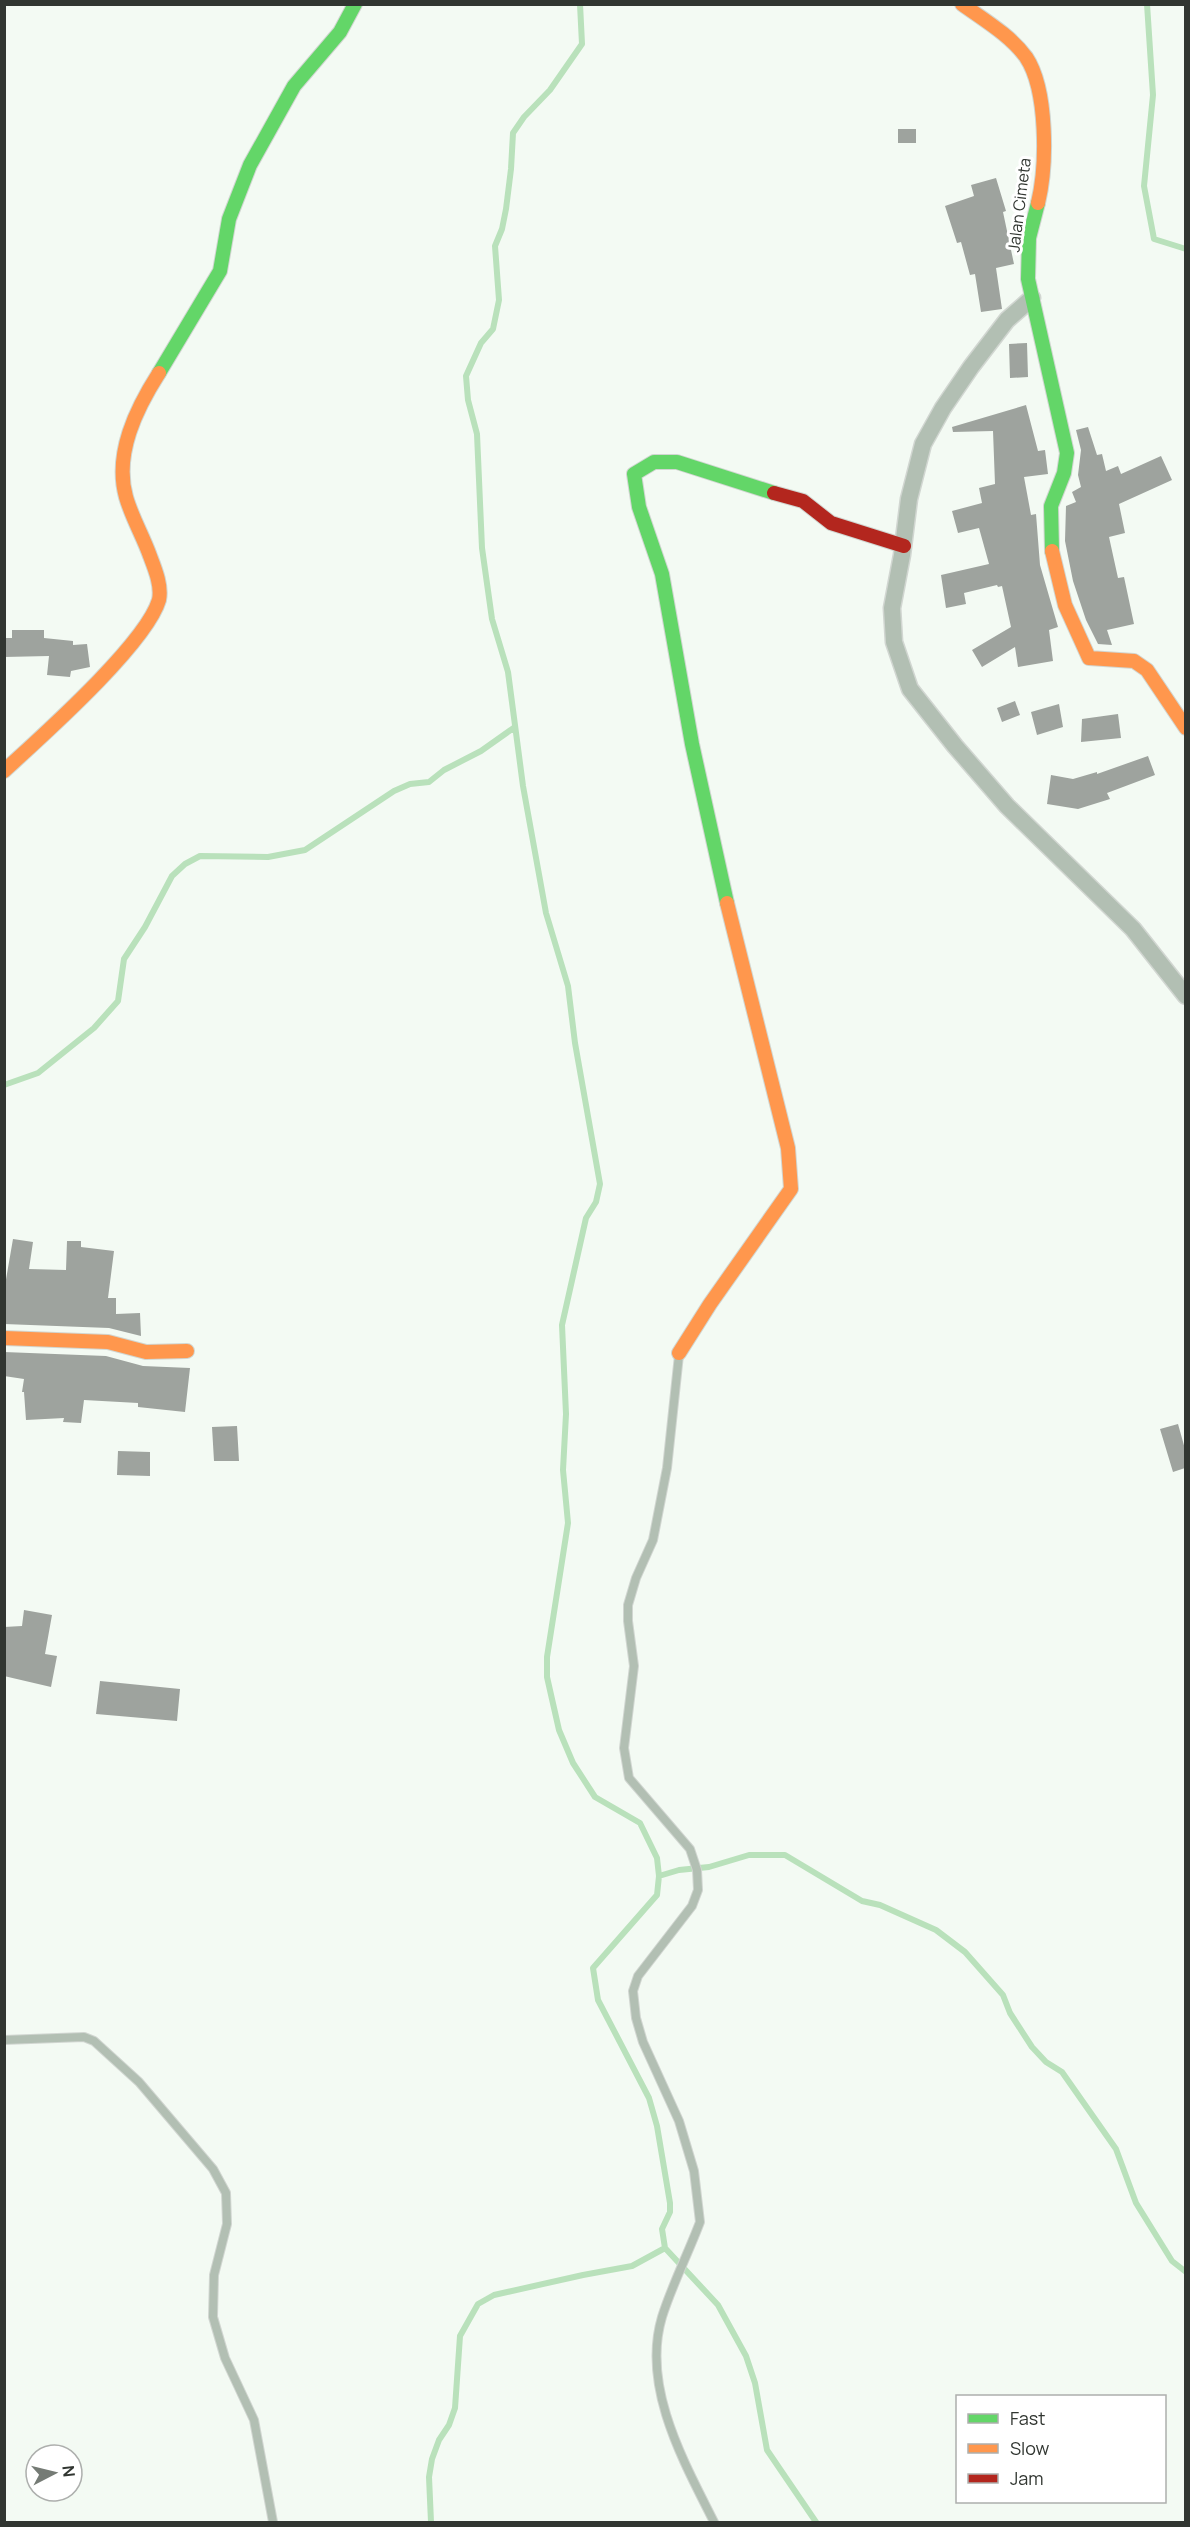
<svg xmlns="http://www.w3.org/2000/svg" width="1190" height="2527" font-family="Manrope,sans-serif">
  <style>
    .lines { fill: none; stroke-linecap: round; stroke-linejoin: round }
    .stream { stroke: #b9e1bb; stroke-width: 6 }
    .building { fill: #9ea39e }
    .lane-casing { stroke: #d1d6d1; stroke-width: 10 }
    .street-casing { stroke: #d1d6d1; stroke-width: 19 }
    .fast-casing { stroke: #d1d6d1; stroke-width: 16 }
    .slow-casing { stroke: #d1d6d1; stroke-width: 16 }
    .jam-casing { stroke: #d1d6d1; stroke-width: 16 }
    .lane { stroke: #b2bfb3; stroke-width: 8 }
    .street { stroke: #b2bfb3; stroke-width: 16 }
    .fast { stroke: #63d668; stroke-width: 14 }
    .slow { stroke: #ff974d; stroke-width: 14 }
    .jam { stroke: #b3261e; stroke-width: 14 }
    .labels { text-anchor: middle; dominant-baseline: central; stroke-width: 6; stroke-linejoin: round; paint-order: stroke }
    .street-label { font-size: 16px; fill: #313631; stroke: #fff }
  </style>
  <rect width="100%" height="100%" fill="#f3faf3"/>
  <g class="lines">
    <path class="stream" d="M580,4L582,44L550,90L524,117L513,133L511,169L506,209L502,229L495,246L499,300L493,329L481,343L466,376L468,400L477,434L482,548L492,619L508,672L523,786L546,913L568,986L575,1043L600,1184L596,1202L586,1218L562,1325L566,1414L563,1470L568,1523L547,1657V1677L559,1730L573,1763L595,1797L640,1823L657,1858L659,1876L657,1895L593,1968L598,2000L649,2098L657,2126L670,2203V2212L662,2229L665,2248L718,2305L746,2356L755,2383L767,2450L816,2522
      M1147,4L1153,95L1144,186L1154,239L1186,249
      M4,1085L38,1073L94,1028L118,1001L124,959L145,927L172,876L185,864L200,856L268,857L305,850L394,791L410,784L429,782L444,770L481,751L515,727
      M659,1876L679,1870L709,1867L749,1855H785L862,1901L880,1905L936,1930L965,1952L1003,1995L1010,2013L1032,2047L1046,2062L1062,2072L1116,2149L1136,2203L1172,2261L1186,2272
      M431,2522L429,2477L432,2459L439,2440L449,2425L455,2408L460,2336L478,2304L494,2295L583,2275L632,2266L665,2248"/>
  </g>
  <path class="building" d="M898,129H916V143H898Z
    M996,178L1006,211L1003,212L1014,264L996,268L1002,309L981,312L975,274L970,275L961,242L957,243L945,206L974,196L971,185Z
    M1027,343L1028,377L1010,378L1009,344Z
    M1026,405L1038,451L1045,450L1048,474L1024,477L1031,515L1036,514L1040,565L1058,627L1049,630L1053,661L1018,667L1015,647L982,667L972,650L1011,627L1002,586L998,587L997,585L964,593L966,604L946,608L941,575L989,564L979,528L958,533L952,511L982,503L979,488L995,484L993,431L953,432L952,427Z
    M1088,427L1097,455L1102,454L1106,471L1118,466L1121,474L1161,456L1172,480L1119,504L1125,533L1109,537L1118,578L1124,577L1134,624L1107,630L1112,645L1098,644L1086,620L1073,581L1065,541L1066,506L1076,502L1072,492L1081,487L1078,475L1081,450L1076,430Z
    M12,630H44V638L73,641V645L87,644L90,667L71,671L70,677L47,675L49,656L4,657V638H12Z
    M1015,701L1020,715L1002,722L997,708Z
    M1059,704L1063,727L1037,735L1031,712Z
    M1118,714L1121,738L1081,742L1082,719Z
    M1148,756L1155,775L1107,793L1110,799L1078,809L1047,804L1051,775L1073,779L1097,772V774Z
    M13,1239L33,1242L29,1269L66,1270L67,1241H81V1247L114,1251L108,1298H116V1314L140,1313L141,1336L109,1328L4,1324V1291Z
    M4,1352L106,1356L143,1366L190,1368L185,1412L138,1407V1403L84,1400L81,1423L63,1422L64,1418L26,1420L24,1392H22L24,1379L4,1376Z
    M1178,1424L1185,1449V1468L1173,1472L1160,1429Z
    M237,1426L239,1461H214L212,1427Z
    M118,1451L150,1452V1476L117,1475Z
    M24,1610L52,1615L45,1654L57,1656L51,1687L4,1676V1627L22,1626Z
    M100,1681L180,1689L177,1721L96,1714Z"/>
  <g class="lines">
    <defs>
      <path id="lane" d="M679,1355L667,1468L653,1540L636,1578L628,1605V1621L634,1666L624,1748L629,1778L690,1849L697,1870L698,1890L692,1906L638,1976L633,1991L636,2018L643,2042L679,2121L694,2171L700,2222C688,2254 672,2285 662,2317C641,2387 684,2462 714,2522
        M4,2040L84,2037L94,2041L139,2082L213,2169L226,2193L227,2224L214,2275L213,2317L225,2358L254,2420L273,2522"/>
      <path id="street" d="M1032,298L1007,320L971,367L943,408L923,444L909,499L902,555L892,608L894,642L910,689L955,746L1007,806L1133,929L1186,996"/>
      <path id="fast" d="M1038,203L1029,238L1028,279L1067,453L1064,473L1051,506L1052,551
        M159,373L220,271L229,219L250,165L294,86L340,32L355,4
        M727,903L692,744L662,574L639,507L634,474L654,462H677L774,493"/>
      <path id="slow" d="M962,4C984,20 1010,35 1026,57C1048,90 1047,166 1038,203
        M1052,551L1065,605L1089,658L1134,661L1147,670L1186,728
        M4,771C41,737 146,644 159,600C162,586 155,569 150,556C143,536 132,518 126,497C114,454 136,409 159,373
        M4,1338L108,1342L146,1352L187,1351
        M679,1353L710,1304L791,1189L788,1148L727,903"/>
      <path id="jam" d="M774,493L803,501L831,523L904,546"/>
    </defs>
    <use href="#lane" class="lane-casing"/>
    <use href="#street" class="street-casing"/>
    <use href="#fast" class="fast-casing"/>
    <use href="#slow" class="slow-casing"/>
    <use href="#jam" class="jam-casing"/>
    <use href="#lane" class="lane"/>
    <use href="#street" class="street"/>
    <use href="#fast" class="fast"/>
    <use href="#slow" class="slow"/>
    <use href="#jam" class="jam"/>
  </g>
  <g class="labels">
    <g class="street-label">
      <text transform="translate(1019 205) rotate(-83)">Jalan Cimeta</text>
    </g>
  </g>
  <rect width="1190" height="2527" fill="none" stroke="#313631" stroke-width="12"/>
  <rect x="956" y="2395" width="210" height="108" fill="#ffffff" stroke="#adafad" stroke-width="1.5"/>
  <rect x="968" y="2414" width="30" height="9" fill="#63d668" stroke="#adafad" stroke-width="1.5"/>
  <text x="1010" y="2425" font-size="18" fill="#313631">Fast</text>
  <rect x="968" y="2444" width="30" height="9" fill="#ff974d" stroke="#adafad" stroke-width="1.5"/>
  <text x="1010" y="2455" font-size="18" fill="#313631">Slow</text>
  <rect x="968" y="2474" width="30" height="9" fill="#b3261e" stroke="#adafad" stroke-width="1.5"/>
  <text x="1010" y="2485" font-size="18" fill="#313631">Jam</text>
  <g transform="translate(54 2473) rotate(83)"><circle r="28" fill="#ffffff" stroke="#adafad" stroke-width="1.5"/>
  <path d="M0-4.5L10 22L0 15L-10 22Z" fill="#757b75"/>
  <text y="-9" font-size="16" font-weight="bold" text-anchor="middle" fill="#313631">N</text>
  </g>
</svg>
